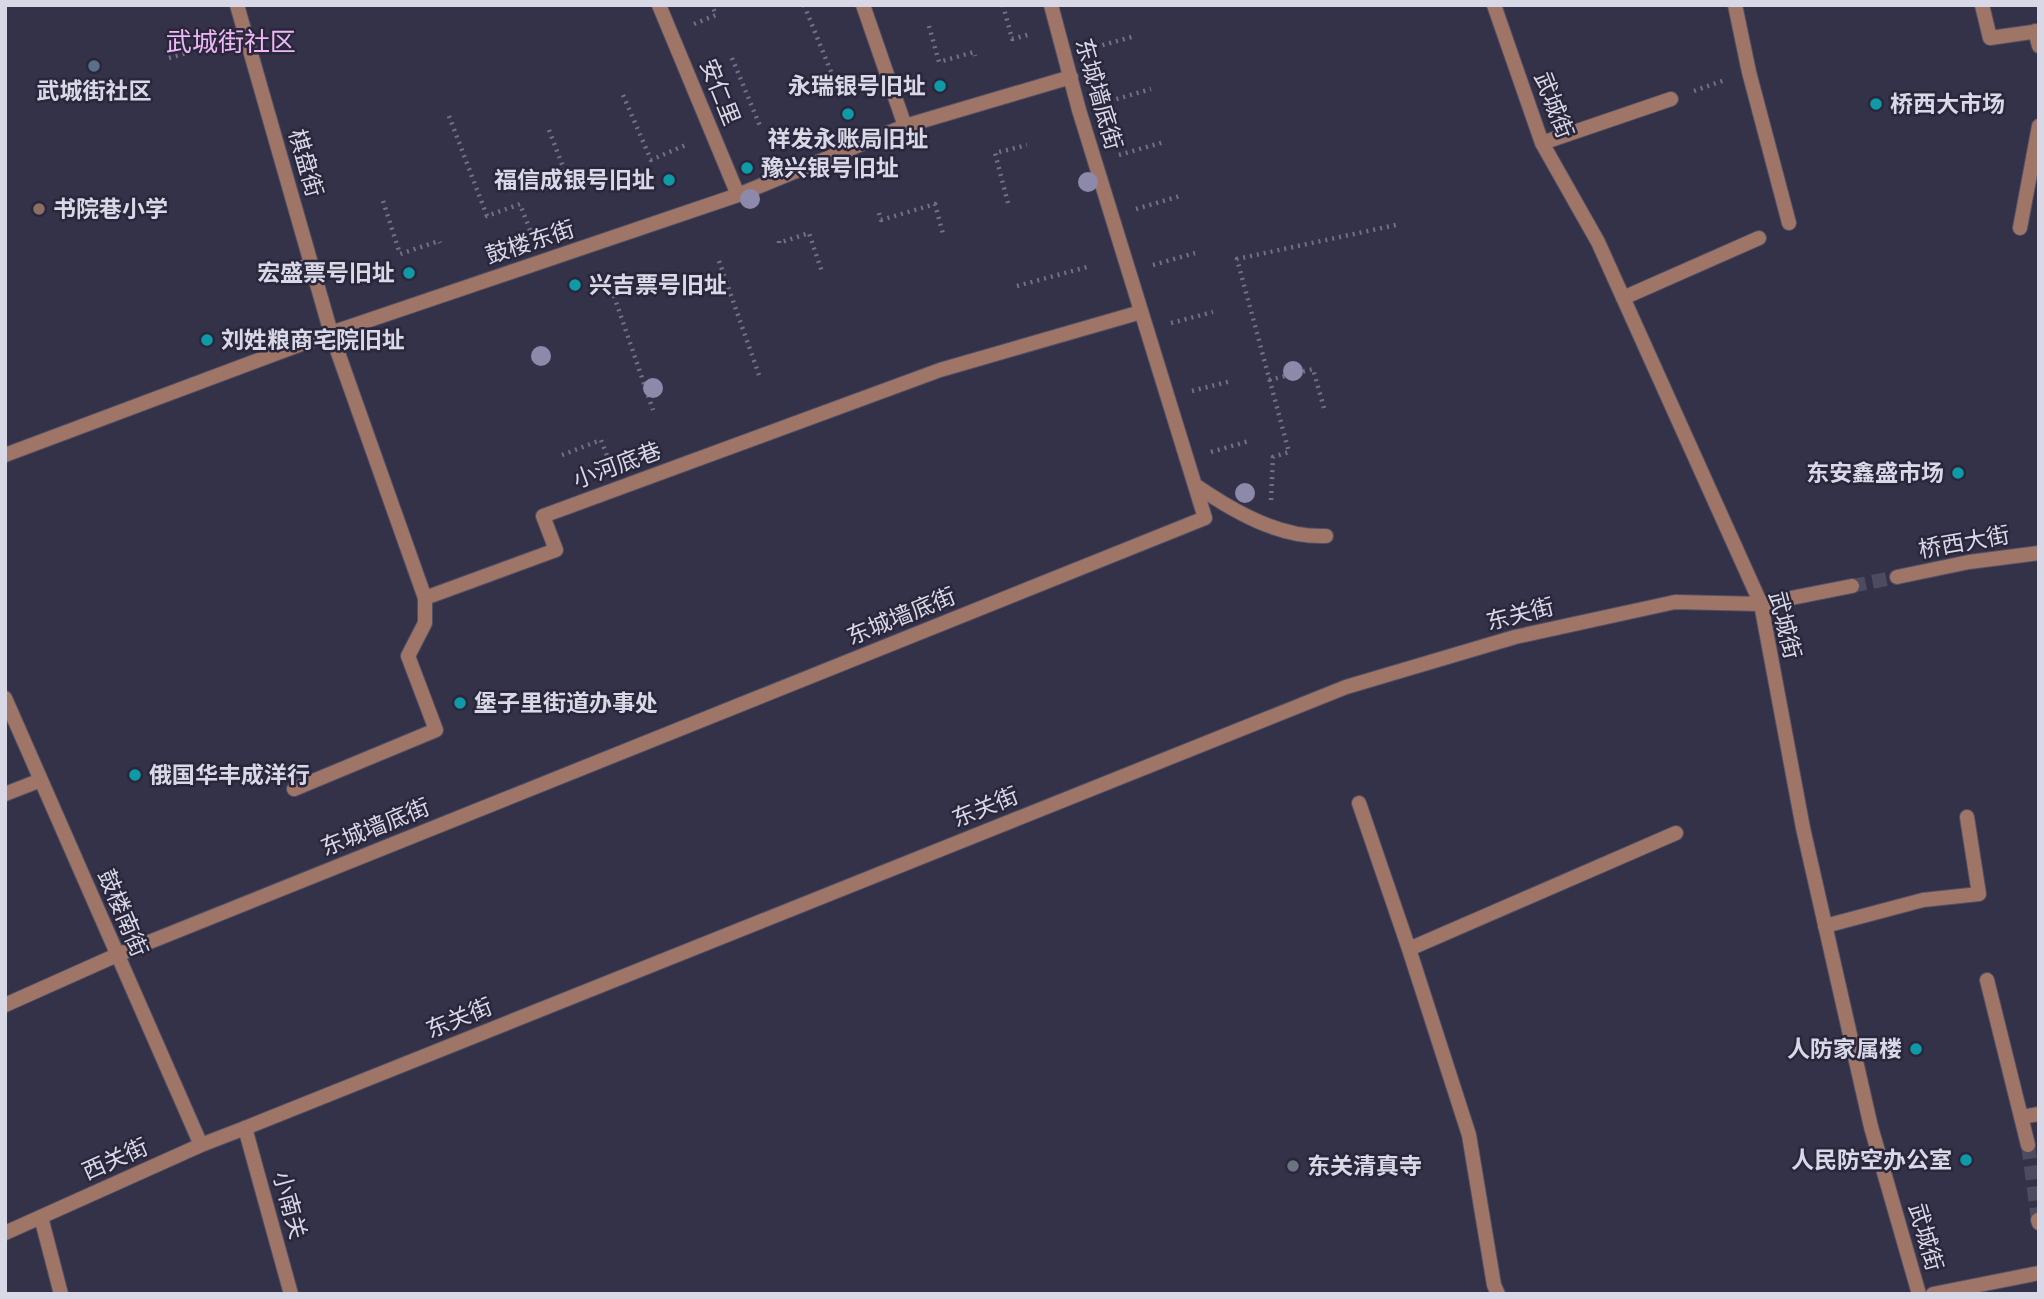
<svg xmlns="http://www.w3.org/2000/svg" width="2044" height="1299" font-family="'Libre Baskerville','Noto Sans SC',serif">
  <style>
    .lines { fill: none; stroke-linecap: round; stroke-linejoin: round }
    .minor-tunnel { stroke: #4d4b60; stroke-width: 14; stroke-dasharray: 14 7; stroke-linecap: butt }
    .tertiary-tunnel { stroke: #4d4b60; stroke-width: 14; stroke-dasharray: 14 7; stroke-linecap: butt }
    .service-casing { stroke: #525065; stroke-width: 16 }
    .pedestrian-casing { stroke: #525065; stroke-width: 16 }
    .minor-casing { stroke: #525065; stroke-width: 16 }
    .tertiary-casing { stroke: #525065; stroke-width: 16 }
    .path { stroke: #727084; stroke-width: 4.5; stroke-dasharray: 2 5; stroke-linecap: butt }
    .service { stroke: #9e7567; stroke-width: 14 }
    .pedestrian { stroke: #9e7567; stroke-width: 14 }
    .minor { stroke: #9e7567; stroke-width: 14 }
    .tertiary { stroke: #9e7567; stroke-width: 14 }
    .tree { fill: #8c89aa }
    .service-dot { fill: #5c6f8a; stroke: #2a273d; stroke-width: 2.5 }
    .culture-dot { fill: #0f9aa8; stroke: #2a273d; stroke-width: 2.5 }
    .education-dot { fill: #8d6e63; stroke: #2a273d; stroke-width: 2.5 }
    .worship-dot { fill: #6b7280; stroke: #2a273d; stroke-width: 2.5 }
    .labels { text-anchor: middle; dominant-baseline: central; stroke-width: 5; stroke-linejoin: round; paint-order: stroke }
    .poi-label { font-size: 23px; font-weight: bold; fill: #d9d8e7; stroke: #2a273d; text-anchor: start }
    .street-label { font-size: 23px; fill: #d9d8e7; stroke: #2a273d }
    .quarter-label { font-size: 26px; fill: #eeb8f4; stroke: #2a273d }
  </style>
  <rect width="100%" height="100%" fill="#343248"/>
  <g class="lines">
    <path class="minor-tunnel" d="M2028,1145L2038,1220"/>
    <path class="tertiary-tunnel" d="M1852,586L1897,577"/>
    <defs>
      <path id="service" d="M294,789L436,730L408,656L425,623V598
        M1825,926L1923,900L1979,894L1967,817
        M41,1217L61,1294"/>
      <path id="pedestrian" d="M1735,5L1749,72L1789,223
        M1982,5L1990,38L2039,31
        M2035,31L2039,46
        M1542,143L1671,99
        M2020,228L2039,126
        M1623,298L1759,238
        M245,1128L1346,687L1515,637L1675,602L1761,604L1598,242L1542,143L1494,5"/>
      <path id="minor" d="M237,5L331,333L425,598L556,550L543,516L940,370L1141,312
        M659,5L738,195
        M863,5L905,126
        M5,455L331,333L738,195L905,126L1071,77
        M1195,485C1233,511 1279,538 1326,536
        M1761,604L1803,828L1871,1127L1919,1294
        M5,698L201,1145
        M5,794L41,780
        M1359,803L1409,949
        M1987,980L2028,1145
        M5,1005L117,955L1205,518L1079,110L1051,5
        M2021,1117L2039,1114
        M2038,1220L2039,1223
        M5,1233L201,1145L245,1128L291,1294
        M1498,1294L1494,1285L1469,1135L1409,949L1676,833"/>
      <path id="tertiary" d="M1897,577L1969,562L2039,553
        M1761,604L1852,586
        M1933,1294L2039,1273"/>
    </defs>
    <use href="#service" class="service-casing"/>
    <use href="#pedestrian" class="pedestrian-casing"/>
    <use href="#minor" class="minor-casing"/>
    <use href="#tertiary" class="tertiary-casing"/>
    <path class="path" d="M804,5L838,89L861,79
      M1003,5L1012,39L1031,34
      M694,24L716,15L712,5
      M929,26L939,62L974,52L975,56
      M1089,49L1135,36
      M169,58L220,43L221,45
      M732,58L760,126
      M1694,91L1725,80
      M623,95L651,160L688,144
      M1103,103L1151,89
      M449,116L487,216L520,204L533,238
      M549,130L571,188L593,180L594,186
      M1119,155L1164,142
      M383,201L400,254L439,241L440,243
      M1008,203L995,153L1027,145
      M1136,209L1180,196
      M879,213L881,220L935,204L943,234
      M779,241V243L809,233L822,272
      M719,261L759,375
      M1153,265L1195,253
      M1017,286L1087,267
      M614,296L653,410
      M1171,323L1213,312
      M1269,380L1313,369L1324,408
      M1192,391L1231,381
      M1211,452L1249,441
      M562,455L601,440L611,466
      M1271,500L1273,457L1289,452L1237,259L1396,225"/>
    <use href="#service" class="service"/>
    <use href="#pedestrian" class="pedestrian"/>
    <use href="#minor" class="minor"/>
    <use href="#tertiary" class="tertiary"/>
  </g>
  <g class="tree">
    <circle cx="1088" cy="182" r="10"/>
    <circle cx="750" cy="199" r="10"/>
    <circle cx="303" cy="270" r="10"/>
    <circle cx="541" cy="356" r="10"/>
    <circle cx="1293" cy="371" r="10"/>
    <circle cx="653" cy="388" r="10"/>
    <circle cx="1245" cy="493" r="10"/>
  </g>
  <circle class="service-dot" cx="94" cy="66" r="7"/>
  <g class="culture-dot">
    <circle cx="940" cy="86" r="7"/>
    <circle cx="1876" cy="104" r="7"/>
    <circle cx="848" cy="114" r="7"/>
    <circle cx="747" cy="168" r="7"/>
    <circle cx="669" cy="180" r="7"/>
    <circle cx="409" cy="273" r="7"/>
    <circle cx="575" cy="285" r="7"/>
    <circle cx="207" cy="340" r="7"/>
    <circle cx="1958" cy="473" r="7"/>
    <circle cx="460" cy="703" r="7"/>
    <circle cx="135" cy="775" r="7"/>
    <circle cx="1916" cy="1049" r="7"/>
    <circle cx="1966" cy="1160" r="7"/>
  </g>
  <circle class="education-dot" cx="39" cy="209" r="7"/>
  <circle class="worship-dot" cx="1293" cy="1166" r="7"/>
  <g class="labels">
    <g class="poi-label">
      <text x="926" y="86" text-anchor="end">永瑞银号旧址</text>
      <text x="94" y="91" text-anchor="middle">武城街社区</text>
      <text x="1890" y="104">桥西大市场</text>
      <text x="848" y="139" text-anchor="middle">祥发永账局旧址</text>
      <text x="761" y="168">豫兴银号旧址</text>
      <text x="655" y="180" text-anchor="end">福信成银号旧址</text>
      <text x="53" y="209">书院巷小学</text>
      <text x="395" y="273" text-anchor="end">宏盛票号旧址</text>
      <text x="589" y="285">兴吉票号旧址</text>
      <text x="221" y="340">刘姓粮商宅院旧址</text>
      <text x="1944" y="473" text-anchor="end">东安鑫盛市场</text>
      <text x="474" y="703">堡子里街道办事处</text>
      <text x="149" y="775">俄国华丰成洋行</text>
      <text x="1902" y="1049" text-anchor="end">人防家属楼</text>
      <text x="1952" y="1160" text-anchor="end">人民防空办公室</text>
      <text x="1307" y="1166">东关清真寺</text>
    </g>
    <g class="street-label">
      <text transform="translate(720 92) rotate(68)">安仁里</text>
      <text transform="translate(1099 94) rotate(74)">东城墙底街</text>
      <text transform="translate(1554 105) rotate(69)">武城街</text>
      <text transform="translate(306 163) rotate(74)">棋盘街</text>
      <text transform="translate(530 242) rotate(-18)">鼓楼东街</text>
      <text transform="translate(617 465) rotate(-20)">小河底巷</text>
      <text transform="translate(1964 542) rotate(-10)">桥西大街</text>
      <text transform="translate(1520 614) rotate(-14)">东关街</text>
      <text transform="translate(901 616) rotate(-22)">东城墙底街</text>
      <text transform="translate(1785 625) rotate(76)">武城街</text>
      <text transform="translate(985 807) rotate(-22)">东关街</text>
      <text transform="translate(375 827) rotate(-22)">东城墙底街</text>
      <text transform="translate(123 913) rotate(67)">鼓楼南街</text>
      <text transform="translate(459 1018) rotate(-22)">东关街</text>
      <text transform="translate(115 1159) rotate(-24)">西关街</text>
      <text transform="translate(290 1205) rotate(75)">小南关</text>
      <text transform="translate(1926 1237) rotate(74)">武城街</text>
    </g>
    <g class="quarter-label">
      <text x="231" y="42">武城街社区</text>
    </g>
  </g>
  <rect width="2044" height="1299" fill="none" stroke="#d9d8e7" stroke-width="14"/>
</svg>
